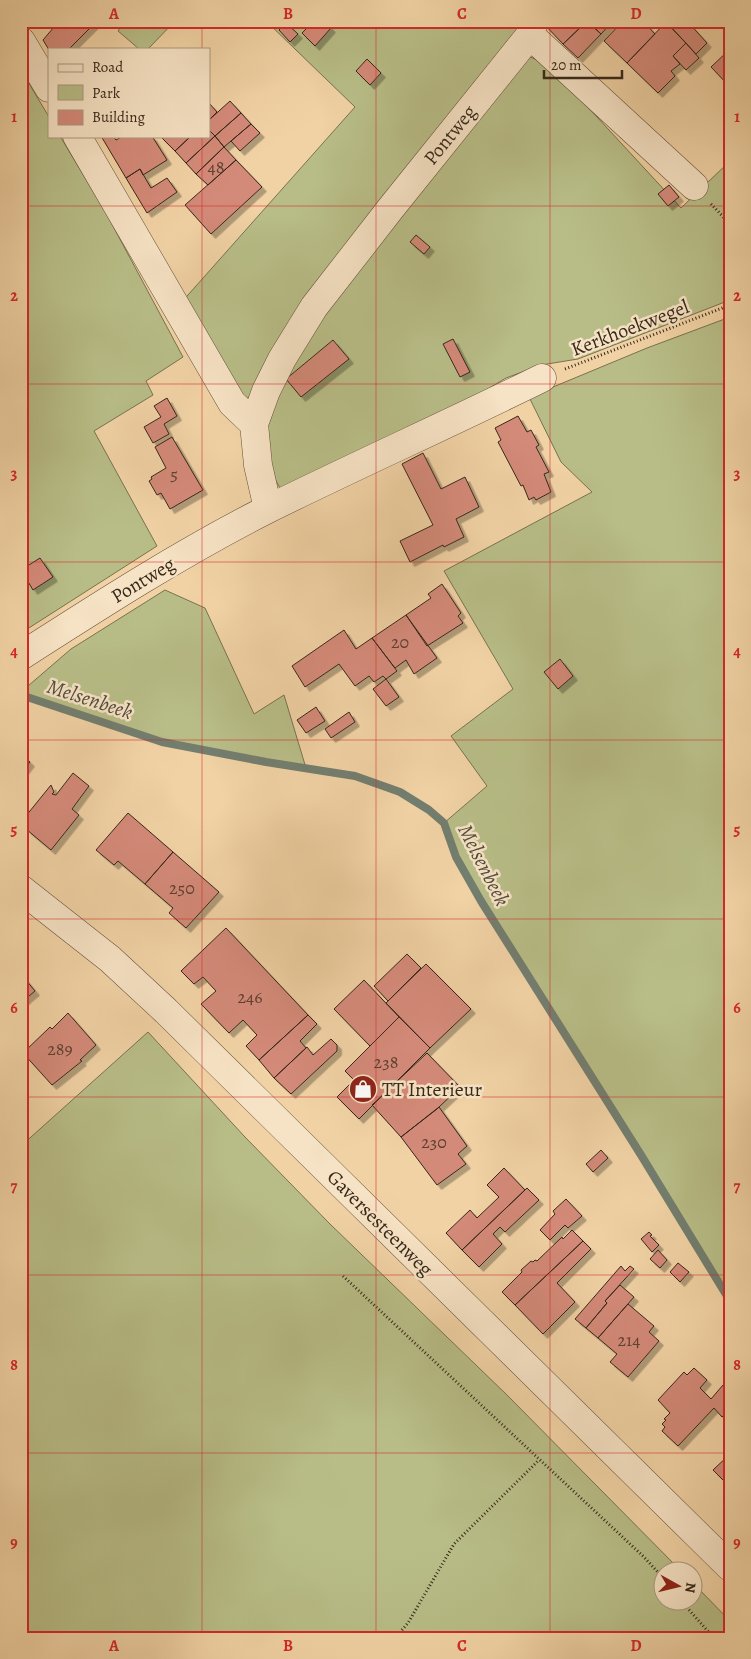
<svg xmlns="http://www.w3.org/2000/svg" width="751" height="1659" font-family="Alegreya,serif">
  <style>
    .green { fill: #b8bd87; stroke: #787250 }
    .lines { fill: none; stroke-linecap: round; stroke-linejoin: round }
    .stream { stroke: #737e6f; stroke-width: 8 }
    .building { fill: #d48a79; stroke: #37281a; filter: url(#shadow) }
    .minor-casing { stroke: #66523c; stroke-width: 29 }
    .path { stroke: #37281a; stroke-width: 3; stroke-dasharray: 1 2.5; stroke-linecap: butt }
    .minor { stroke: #f6e2c4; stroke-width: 28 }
    .grid { fill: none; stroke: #d62828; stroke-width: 1; stroke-opacity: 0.55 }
    .labels { text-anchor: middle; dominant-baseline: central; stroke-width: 5; stroke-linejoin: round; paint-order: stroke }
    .number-label { font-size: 18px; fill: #5e4032 }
    .street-label { font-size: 20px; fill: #37281a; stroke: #f6e2c4 }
    .poi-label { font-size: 20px; fill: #37281a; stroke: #f6e2c4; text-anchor: start }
    .water-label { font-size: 21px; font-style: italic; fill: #504c3e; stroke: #f6e2c4 }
    .neatline { fill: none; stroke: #d62828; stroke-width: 2 }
    .grid-label { font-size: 16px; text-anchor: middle; font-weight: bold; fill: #d62828 }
  </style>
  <defs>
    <filter id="shadow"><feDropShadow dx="4.5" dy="4.5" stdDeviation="0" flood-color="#0004"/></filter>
  </defs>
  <rect width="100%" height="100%" fill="#f1d2a4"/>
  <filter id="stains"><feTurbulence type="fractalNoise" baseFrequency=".004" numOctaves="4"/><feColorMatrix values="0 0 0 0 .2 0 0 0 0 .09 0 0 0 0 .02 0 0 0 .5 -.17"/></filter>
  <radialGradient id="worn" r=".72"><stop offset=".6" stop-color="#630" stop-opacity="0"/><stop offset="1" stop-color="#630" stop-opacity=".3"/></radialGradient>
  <path class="green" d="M125,21H175L148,49H139L118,31Z
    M266,21H521L519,28L297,309L261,370L250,396L243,402L180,304L355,107Z
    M528,56L549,65L681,208L730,161V300L578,359L541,365L506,378L466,402L280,488L276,481L264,441L271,397L304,338Z
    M21,70L49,117V136H60L106,213L183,357L146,381L153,395L94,431L157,546L21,633Z
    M730,317V1301L641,1155L481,901L456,857L444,823L487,786L451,736L513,689L444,571L592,492L561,462L529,397L647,348Z
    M165,590L205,608L254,714L284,695L306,768L162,742L21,695V692L71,649Z
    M148,1032L245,1137L330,1224L507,1395L681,1571L664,1572V1602H694V1584L730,1621V1638H21V1146Z"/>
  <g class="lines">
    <path class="stream" d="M21,695L162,742L266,762L355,776L400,792L429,810L444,823L456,857L481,901L641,1155L730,1301"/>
  </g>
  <path class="building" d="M59,21H97L69,49L49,50L43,40Z
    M314,21H324L331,28L315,46L302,33Z
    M545,21H578L582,26L563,44L544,24Z
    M587,21H613L601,34Z
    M587,21L601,34L578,58L563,44Z
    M623,21H643L655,34L627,63L604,41Z
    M667,21H687L707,43L696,54L666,22Z
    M666,22L686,43L673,56L680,64L671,71L675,76L658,93L627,63Z
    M286,23L298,34L290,42L279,30Z
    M686,43L699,58L686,70L673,56Z
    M728,51L730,53V87L711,67Z
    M367,59L381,73L370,85L356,71Z
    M230,101L241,113L215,136L209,130V120Z
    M209,103L217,112L209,120Z
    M241,113L251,124L224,147L215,136Z
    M251,124L260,133L240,151L231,141Z
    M209,130L215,136L186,163L175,151L191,136H209Z
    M101,136H113L116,140L123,136H152L167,160L143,175L140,169L126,178Z
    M160,136H191L175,151Z
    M215,136L224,147L196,174L186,163Z
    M224,147L236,160L208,185L196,174Z
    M236,160L262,187L211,234L185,205Z
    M140,169L151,188L167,178L177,192L147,213L126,178Z
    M669,185L679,197L668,206L658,194Z
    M416,235L430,247L424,254L410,242Z
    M453,339L470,372L460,377L443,344Z
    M333,340L349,359L301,397L286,379Z
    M167,398L177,416L164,424L169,434L153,443L144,427L161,417L154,406Z
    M518,416L527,432L531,430L539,445L536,447L549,472L544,474L551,492L536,500L534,497L529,500L523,485L521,486L498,442L501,440L495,428Z
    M172,437L203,490L170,509L161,493L157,495L149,481L152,479L151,477L166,468L155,447Z
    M423,453L441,489L465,477L479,507L456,519L464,537L444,547L443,545L410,562L400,541L433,525L402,464Z
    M40,558L53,577L33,590L21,570Z
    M442,584L461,613L458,616L463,623L427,646L406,615L431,598L428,594Z
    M406,615L437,658L414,674L406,660L395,668L372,638Z
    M344,630L356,649L372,638L397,671L386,679L383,676L374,682L369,676L355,686L339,664L305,687L292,666Z
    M560,659L573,676L558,689L544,672Z
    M386,679L399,697L386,706L373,689Z
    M316,707L325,721L306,733L297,720Z
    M349,712L355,722L331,738L325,729Z
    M21,754L30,762L24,770L21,767Z
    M73,773L89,786L72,809L79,815L51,850L26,829L27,827L25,826L21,829V822L51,785L54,792L52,794L56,795Z
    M128,813L173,852L145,884L118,861L114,865L96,850Z
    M173,852L219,892L186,928L169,913L173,908L145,884Z
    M226,928L308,1015L259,1060L246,1046L257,1035L243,1020L229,1033L201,1004L216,991L203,977L194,984L181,971Z
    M407,954L421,968L388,1001L374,986Z
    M426,964L471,1009L430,1048L386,1003Z
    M21,974L35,991L21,1003Z
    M364,980L399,1017L370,1046L334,1009Z
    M68,1013L96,1045L80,1060L82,1061L52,1085L23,1053L50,1027L52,1029Z
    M308,1015L317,1024L300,1041L306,1048L274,1078L259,1060Z
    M399,1017L430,1048L359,1119L337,1097L354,1080L345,1071Z
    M331,1039L337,1045V1051L291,1094L274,1078L307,1047L313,1055Z
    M427,1053L460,1087L437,1109L401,1137L372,1105Z
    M439,1107L467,1146L458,1154L466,1164L437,1185L401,1137Z
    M601,1150L608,1158L593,1172L586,1164Z
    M504,1168L525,1190L462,1250L446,1233L470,1210L477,1218L499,1197L487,1185Z
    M527,1188L539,1200L505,1232L500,1227L493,1234L502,1244L479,1267L462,1250Z
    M566,1199L582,1216L568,1228L565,1225L550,1240L540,1230L555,1214L553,1211Z
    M572,1230L583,1241L515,1305L502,1292L522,1272L521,1270L531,1261L533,1262L535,1260L537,1261L562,1237L563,1239Z
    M649,1232L652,1235L650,1236L659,1245L652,1252L641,1239Z
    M583,1241L591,1249L557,1283L575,1302L543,1334L515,1305Z
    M658,1250L667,1260L660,1268L650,1259Z
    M678,1263L689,1272L680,1282L670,1272Z
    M621,1266L625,1271L630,1266L634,1269L605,1301L607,1303L586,1328L575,1319Z
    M620,1285L634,1297L598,1338L586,1328L607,1303L605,1301Z
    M628,1304L654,1326L649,1332L659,1341L628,1377L610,1362L617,1354L598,1338Z
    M694,1368L707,1380L700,1388L711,1399L723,1385L730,1391V1408L722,1417L714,1408L678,1446L662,1431L665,1427L662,1424L666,1420L664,1419L670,1413L658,1400L684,1372L687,1375Z
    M730,1454V1487L713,1470Z"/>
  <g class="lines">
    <defs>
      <path id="minor" d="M530,35L694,186
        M21,41L49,88
        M77,136L232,403L254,424
        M268,509L258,465L254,424L266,391L282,359L314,307L391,208L530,35L534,21
        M21,656C102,604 183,552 268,509C359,464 451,423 542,378
        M21,889L110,959L166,1011L730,1567"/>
    </defs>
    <use href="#minor" class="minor-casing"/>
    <path class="path" d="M711,204L730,224
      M565,369L730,305
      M343,1276L644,1557L664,1579
      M682,1602L714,1638
      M395,1638L408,1623L454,1544L539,1460"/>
    <use href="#minor" class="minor"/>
  </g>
  <path class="grid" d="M202,21V49M376,21V1638M550,21V1638M202,136V1638M21,206H730M21,384H730M21,562H730M21,740H730M21,919H730M21,1097H730M21,1275H730M21,1453H730"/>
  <defs>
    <symbol id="shop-disc" viewBox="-11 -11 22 22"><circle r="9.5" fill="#8f2418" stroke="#f6e2c4"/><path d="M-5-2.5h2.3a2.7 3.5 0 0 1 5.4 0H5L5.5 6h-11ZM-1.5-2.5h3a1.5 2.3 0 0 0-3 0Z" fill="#fff"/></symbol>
  </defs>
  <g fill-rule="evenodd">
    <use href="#shop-disc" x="347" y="1073" width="32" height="32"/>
  </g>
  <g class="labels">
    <g class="number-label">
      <text x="216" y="167">48</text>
      <text x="174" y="474">5</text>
      <text x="400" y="642">20</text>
      <text x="182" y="888">250</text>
      <text x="250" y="997">246</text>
      <text x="60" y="1049">289</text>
      <text x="386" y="1062">238</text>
      <text x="434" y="1142">230</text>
      <text x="629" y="1340">214</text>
    </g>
    <g class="street-label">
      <text transform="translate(450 135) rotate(-51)">Pontweg</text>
      <text transform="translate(630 328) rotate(-21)">Kerkhoekwegel</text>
      <text transform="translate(143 580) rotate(-31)">Pontweg</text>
      <text transform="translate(380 1223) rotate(45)">Gaversesteenweg</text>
    </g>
    <g class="poi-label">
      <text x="382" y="1089">TT Interieur</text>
    </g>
    <g class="water-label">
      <text transform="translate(90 699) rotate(18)">Melsenbeek</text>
      <text transform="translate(484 865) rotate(63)">Melsenbeek</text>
    </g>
  </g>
  <rect width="751" height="1659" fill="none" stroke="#f1d2a4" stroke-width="55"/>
  <rect x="48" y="48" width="162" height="90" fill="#f6e2c4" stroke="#aa9880"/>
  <rect x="58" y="64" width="25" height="8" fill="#f6e2c4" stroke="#aa9880"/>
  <text x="92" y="72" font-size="15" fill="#37281a">Road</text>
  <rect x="58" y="85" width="25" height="15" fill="#b8bd87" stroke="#aa9880"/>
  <text x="92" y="98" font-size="15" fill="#37281a">Park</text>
  <rect x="58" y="110" width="25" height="15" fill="#d48a79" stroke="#aa9880"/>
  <text x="92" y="122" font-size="15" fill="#37281a">Building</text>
  <g transform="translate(678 1586) rotate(98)"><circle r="24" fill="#f6e2c4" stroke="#aa9880"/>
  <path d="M0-4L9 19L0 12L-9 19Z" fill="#8f2418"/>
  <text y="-8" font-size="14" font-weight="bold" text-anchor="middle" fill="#37281a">N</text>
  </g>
  <path d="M544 70v8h78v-8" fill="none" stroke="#37281a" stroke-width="2.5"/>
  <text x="551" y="70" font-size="15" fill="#37281a" stroke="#f6e2c4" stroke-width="4" paint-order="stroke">20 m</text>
  <rect x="28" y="28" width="696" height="1604" class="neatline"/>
  <g class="grid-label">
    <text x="114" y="19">A</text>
    <text x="288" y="19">B</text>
    <text x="462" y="19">C</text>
    <text x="636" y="19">D</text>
    <text x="14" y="122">1</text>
    <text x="737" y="122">1</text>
    <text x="14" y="301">2</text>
    <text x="737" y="301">2</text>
    <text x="14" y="479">3</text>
    <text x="737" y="479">3</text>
    <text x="14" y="657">4</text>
    <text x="737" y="657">4</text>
    <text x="14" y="835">5</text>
    <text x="737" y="835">5</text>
    <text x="14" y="1013">6</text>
    <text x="737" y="1013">6</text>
    <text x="14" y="1192">7</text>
    <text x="737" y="1192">7</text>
    <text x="14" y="1370">8</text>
    <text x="737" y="1370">8</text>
    <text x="14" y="1548">9</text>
    <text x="737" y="1548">9</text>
    <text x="114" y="1651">A</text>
    <text x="288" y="1651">B</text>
    <text x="462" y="1651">C</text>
    <text x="636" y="1651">D</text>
  </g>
  <rect width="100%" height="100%" filter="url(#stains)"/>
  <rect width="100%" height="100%" fill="url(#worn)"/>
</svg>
